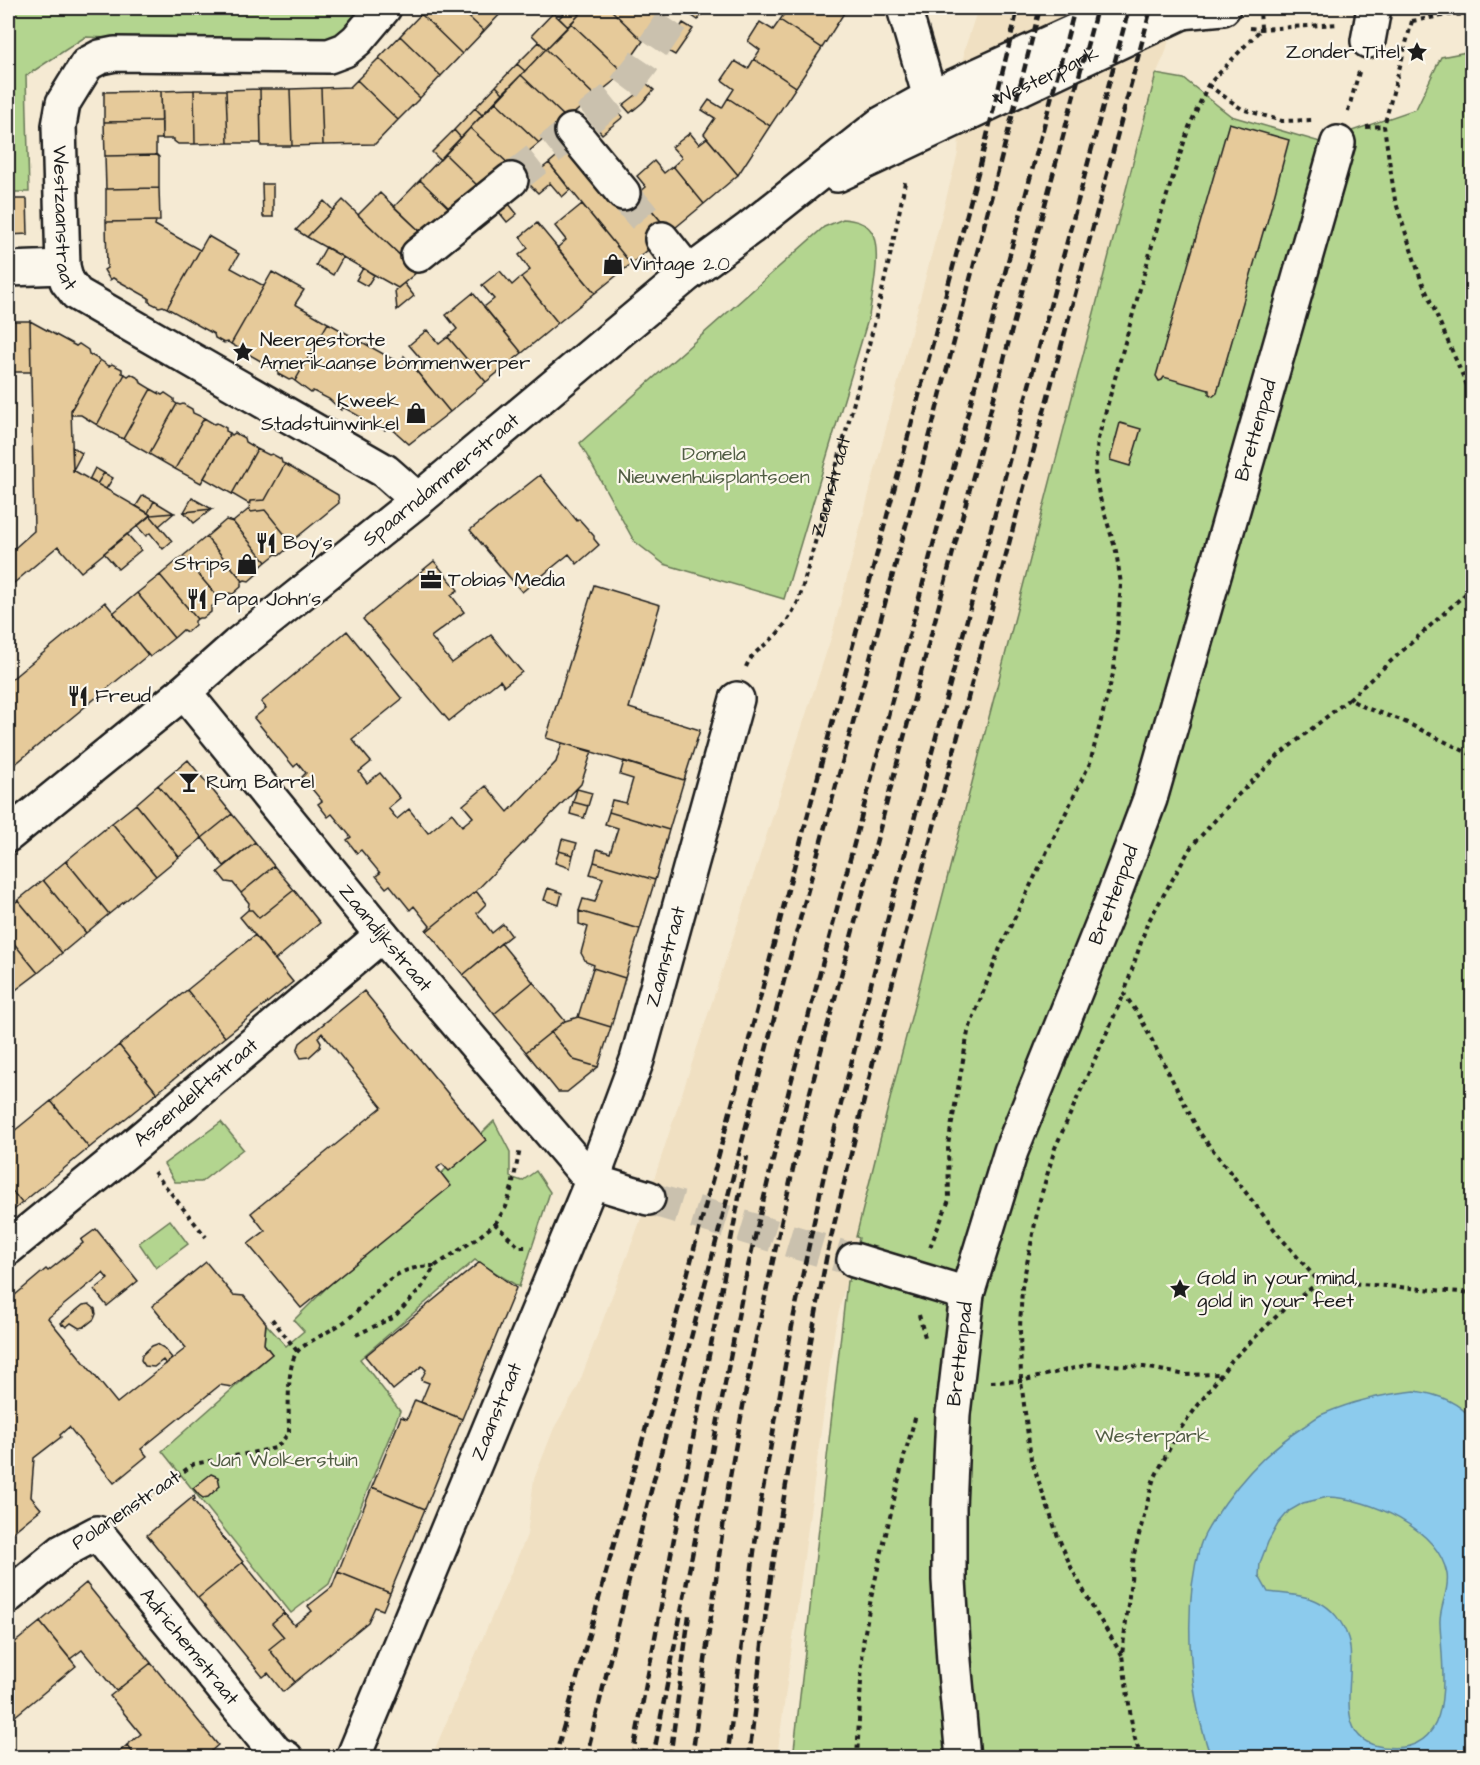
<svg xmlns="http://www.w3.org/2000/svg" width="1480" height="1765" font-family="'Architects Daughter',sans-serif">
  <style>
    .built { fill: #f0e0c2 }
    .green { fill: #b3d58f; stroke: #687856; stroke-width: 1.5 }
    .water { fill: #8ccbed; stroke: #5f8599; stroke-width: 1.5; fill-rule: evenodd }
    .building { fill: #e6ca9a; stroke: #1c1c1c; stroke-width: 1.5 }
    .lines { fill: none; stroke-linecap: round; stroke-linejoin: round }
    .minor-tunnel { stroke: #cac1ae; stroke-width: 33; stroke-dasharray: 33 16; stroke-linecap: butt }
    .minor-casing { stroke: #1c1c1c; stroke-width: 38 }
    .path { stroke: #1c1c1c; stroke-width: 4; stroke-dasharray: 4.5 4.5; stroke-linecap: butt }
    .minor { stroke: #fbf7ec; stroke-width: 33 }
    .rail { stroke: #1c1c1c; stroke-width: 4.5; stroke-dasharray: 9 4.5; stroke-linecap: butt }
    .labels { text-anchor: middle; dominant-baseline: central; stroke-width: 4.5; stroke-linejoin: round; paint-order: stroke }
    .poi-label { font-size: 20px; fill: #1c1c1c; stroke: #fbf7ec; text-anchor: start }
    .street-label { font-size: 20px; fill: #1c1c1c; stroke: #fbf7ec }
    .park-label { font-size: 20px; fill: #515d44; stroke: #fbf7ec }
  </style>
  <rect width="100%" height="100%" fill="#f5ead3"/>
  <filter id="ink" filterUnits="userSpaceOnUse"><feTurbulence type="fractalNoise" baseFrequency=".0167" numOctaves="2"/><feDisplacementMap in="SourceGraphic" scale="12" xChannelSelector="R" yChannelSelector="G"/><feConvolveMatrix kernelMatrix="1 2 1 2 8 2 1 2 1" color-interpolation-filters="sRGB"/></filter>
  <g filter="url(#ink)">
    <path class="built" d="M978,8H1178L1165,54L1156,74L893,1087L835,1328L777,1757L431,1758L527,1535L534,1479L554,1428L577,1389L641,1219L832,635L958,153L964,51Z"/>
    <path class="green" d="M8,8H365L348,30L310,46L85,37L26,76L29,192H8Z
      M1472,51V128L1471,132L1472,156V1757L793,1758L847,1281H849L859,1238L856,1237L893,1087L1156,74L1184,79L1231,116L1320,142L1416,109L1441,57Z
      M843,219C853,220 866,222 872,232C882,253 872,294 869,316L784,599L664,564L634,541L580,443L824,227Z
      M494,1121L510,1152V1177L522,1181L536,1171L550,1192L519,1287L475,1260L360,1359L400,1411L329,1584L291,1613L162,1451L272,1354L264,1344L266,1324L286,1346L304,1331L294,1320Z
      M221,1122L243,1149L201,1182H175L164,1164Z
      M170,1220L188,1244L156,1268L139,1243Z"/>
    <path class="water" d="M1415,1391C1437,1394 1458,1401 1472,1419V1757H1211C1189,1697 1182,1609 1200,1546C1204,1531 1217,1515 1225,1503C1247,1472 1272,1447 1303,1427C1309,1423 1316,1417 1323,1414C1351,1402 1384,1394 1415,1391ZM1328,1497C1369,1498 1438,1528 1447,1574C1450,1591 1439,1606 1440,1623C1442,1670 1459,1757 1383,1747C1328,1740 1359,1672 1348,1638C1343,1622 1332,1608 1317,1601C1303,1594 1283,1594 1268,1592L1259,1576L1260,1563L1268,1542L1278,1524L1289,1511L1303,1503Z"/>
    <path class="building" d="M427,8H459L484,31L462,54L421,14Z
      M459,8H503L505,9L484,31Z
      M569,8H572L579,15L568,27L559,18Z
      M586,8H609L643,41L622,71L571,23Z
      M609,8H661L664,10L643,41Z
      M692,8H706L698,20L688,13Z
      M782,8H846L844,13L822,48L780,20L786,11Z
      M553,13L568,27L546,49L532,35Z
      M421,14L462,54L441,76L400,36Z
      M780,20L822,48L796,87L754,59L760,50L748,41L760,22L773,30Z
      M571,23L622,71L619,77L595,96L546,49Z
      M683,23L693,29L675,55L666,50Z
      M400,36L441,76L420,98L379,58Z
      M539,42L546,49L525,71L517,64Z
      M546,49L595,96L567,119L521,75Z
      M379,58L420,98L398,120L357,80Z
      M754,59L796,87L770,126L728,98L734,89L722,80L735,61L748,69Z
      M517,64L525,71L503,93L496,86Z
      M521,75L567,119L539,143L496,102Z
      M357,80L398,120L375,144L323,145L321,88L350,87Z
      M646,83L654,90L642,103L630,113L623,105L636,95Z
      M496,86L503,93L482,115L475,108Z
      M321,88L323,145L292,146L290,89Z
      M260,89L261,143H228L226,90Z
      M260,89H290L292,146H261Z
      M194,90H226L228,143L195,144Z
      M194,90L195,144H178L174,141V139H162L161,91Z
      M161,91L162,121L104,122V92Z
      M728,98L770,126L738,175L704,134L715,118L702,110L709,100L722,108Z
      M496,102L539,143L511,166L470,128Z
      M475,108L482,115L461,138L454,130Z
      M616,109L623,117L602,134L595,126Z
      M162,121V139H156V155L105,156L104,122Z
      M1229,123L1289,140L1265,230L1264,229L1217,393L1213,396L1209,394V390L1164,377L1162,380L1159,381L1156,376Z
      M470,128L511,166L482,190L445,154Z
      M454,130L461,138L440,160L432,152Z
      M690,133L699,144L707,138L738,175L704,204L673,166L682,158L672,147Z
      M568,147L632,186L670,232L631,264L549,163Z
      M445,154L482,190L454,213L420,180Z
      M157,155L159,157V188L106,189L105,156Z
      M654,161L664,173L673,166L704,204L670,232L638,194L646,187L637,176Z
      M549,163L570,190L562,197L550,183L538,193L526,181Z
      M420,180L454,213L426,237L394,207Z
      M262,184H273V217H263Z
      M159,188L160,221L106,222V189Z
      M380,193L426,237L402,257L358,215Z
      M8,199H27L28,234L8,235Z
      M505,199L517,214L507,222L495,207Z
      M343,200L417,272L398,288L307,237Z
      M324,201L333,210L307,237L296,230Z
      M582,204L631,264L595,293L557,248L566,240L555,226Z
      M156,221L155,225L200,250L167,308L163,306L159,307L149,302V298L113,278L110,280L104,270L107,268L106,222Z
      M537,223L595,293L558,323L521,277L530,270L519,255L528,248L520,237Z
      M208,236L239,254L231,268L264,286L231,344L228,342L224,343L215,338L214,334L167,308Z
      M326,247L343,257L333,275L316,265Z
      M363,268L374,275L367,286L356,280Z
      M500,271L512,285L521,277L558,323L522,353L484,307L494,299L482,285Z
      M272,272L304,290L295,304L328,323L295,381L292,379L289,380L278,374V371L231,344Z
      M404,283L414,296L397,310L395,290Z
      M473,293L522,353L486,382L448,337L457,329L446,315Z
      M8,321H30L31,372H8Z
      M30,321L76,346L79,344L88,350L89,354L100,360L71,410L73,470L151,515L81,572L58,546L8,588V554L34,531Z
      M328,323L401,364L404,356L450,412L409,444L389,426L385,430L373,424L371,427L359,416L343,407L341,410L329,399L313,391L311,393L295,381Z
      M427,330L439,344L448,337L486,382L450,412L412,366L421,359L409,345Z
      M100,360L109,366L112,364L122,369V373L125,374L97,425L81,415H71V410Z
      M125,374L128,376L131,374L140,379L141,383L151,389L123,439L97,425Z
      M151,389L162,395L165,393L174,399V402L177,404L149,454L123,439Z
      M177,404L180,405L183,404L192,409L193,413L204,418L175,469L149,454Z
      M204,418L214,424L217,423L226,428V431L230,433L201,483L175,469Z
      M1120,423L1141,429L1130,466L1110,460Z
      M230,433L232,435L235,433L244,438L245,442L257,449L232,494L204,478Z
      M72,447L82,453L73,470Z
      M257,449L269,455L272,454L281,459L282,463L285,464L265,500L250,501L249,504L232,494Z
      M285,464L338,495L339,503L291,542L265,510L251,512L249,509L250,501L265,500Z
      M95,468L104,473L97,484L89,480Z
      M104,473L113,478L106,489L97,484Z
      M540,475L577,521L579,519L594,536V539L599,545L577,564L569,554L522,592L470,530Z
      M143,495L154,501L148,513L136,506Z
      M192,498L212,509L184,512Z
      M154,501L174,513L151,515L148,513Z
      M212,509L194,523L184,512Z
      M249,509L251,512L265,510L291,542L288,544V548L280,555L276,554L266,562L233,522Z
      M174,513L159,526L150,515H151Z
      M150,515L172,541L163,549L150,533L146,536L137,526Z
      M226,520L233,522L266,562L257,570V574L249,581L245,580L243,581L206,537Z
      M127,534L141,550L118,569L104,553Z
      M206,537L243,581L241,583V587L233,594L229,593L220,600L183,556Z
      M183,556L220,600L211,607V612L203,618H199L197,619L160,575Z
      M434,561L458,590L451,595L464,612L431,637L452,663L491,635L522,672L504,686L500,680L449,721L363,619Z
      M160,575L197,619L195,621V625L187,632L183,630L174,638L137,593Z
      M594,585L660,605L629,708L700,730L684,780L546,738Z
      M137,593L174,638L150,657L113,613Z
      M105,602L148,655L8,770V682Z
      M347,631L402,699L352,739L371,762L359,772L367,783L380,773L400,798L388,808L397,819L409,809L428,833L452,813L462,826L473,817L463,805L486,786L508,812L556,762L562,743L592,751L581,784L476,891L427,931L426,930L430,926L414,906L410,910L390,885L386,888L376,876L380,873L361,850L357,853L347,840L351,837L332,814L328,817L318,804L322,801L302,777L306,773L298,763L294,767L254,718L266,708L261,702Z
      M188,760L232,814L202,838L158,785Z
      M624,761L684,780L669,830L609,812L612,800L626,803L633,779L620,775Z
      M158,785L202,838L179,857L136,804Z
      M577,789L592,793L588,806L573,802Z
      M573,802L588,806L584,818L570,814Z
      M136,804L179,857L156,876L112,823Z
      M609,812L669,830L655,880L594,862L597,849L610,853L618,828L605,824Z
      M232,814L255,842L224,866L202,838Z
      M112,823L156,876L109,914L66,861Z
      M562,839L577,843L573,855L559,851Z
      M255,842L274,866L241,893L233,883L226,882L218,872Z
      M559,851L573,855L570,868L555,863Z
      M66,861L109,914L86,933L43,880Z
      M594,862L655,880L640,929L579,911L583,899L595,902L603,878L590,874Z
      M274,866L294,890L259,918L252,910H248L249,903L241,893Z
      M43,880L86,933L62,953L18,900Z
      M548,888L562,893L559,905L544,900Z
      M294,890L320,923L275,960L240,917L248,910H252L259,918Z
      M476,891L486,904L477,913L492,933L503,924L511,935L463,975L427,931Z
      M18,900L62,953L38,973L8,936V909Z
      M579,911L640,929L625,978L593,968L594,965L586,962L581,953L588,927L579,924Z
      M255,935L293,982L225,1037L187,990Z
      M8,936L38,973L13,992L8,985Z
      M501,943L533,982L494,1014L463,975Z
      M593,968L625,978L611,1027L578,1017Z
      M533,982L565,1021L526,1052L494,1014Z
      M187,990L225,1037L157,1093L119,1045Z
      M364,991L486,1140L449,1171L442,1164L437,1168L451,1186L301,1308L248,1244L265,1231L251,1213L382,1107L322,1033L318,1037L321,1042L320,1047L309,1057L301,1058L297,1051L300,1043Z
      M578,1017L611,1027L598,1067L574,1060L551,1032L565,1021Z
      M551,1032L574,1060L598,1067L567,1092H558L526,1052Z
      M119,1045L157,1093L89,1148L51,1101Z
      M51,1101L89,1148L22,1203L8,1186V1136Z
      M8,1186L22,1203L8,1215Z
      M96,1229L138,1281L107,1306L94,1290L108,1279L103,1273L48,1318L117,1403L186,1348L152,1306L206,1262L233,1295L244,1296L266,1323L264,1344L272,1354L232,1387L220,1385L141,1449L147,1456L114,1483L69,1427L60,1435L61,1437L34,1458L31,1497L41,1509L8,1536V1301L46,1269L48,1271L83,1243L81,1240Z
      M480,1262L516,1288L462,1419L421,1402L429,1383L421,1380L426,1370L422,1366L393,1390L365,1356Z
      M89,1304L95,1309L96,1314L94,1319L84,1327L79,1328L71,1323L66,1327L63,1324L62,1325L61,1323L83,1305Z
      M157,1344L164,1348L172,1358L166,1364L163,1360L154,1367L145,1366L141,1360L142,1355L152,1346Z
      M415,1400L462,1419L425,1509L372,1487L401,1417L407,1419Z
      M211,1474L218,1477L220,1486L208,1497L203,1498L199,1495L193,1488Z
      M372,1487L425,1509L390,1593L338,1572Z
      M194,1496L195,1499L193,1500L243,1562L198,1598L147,1535Z
      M243,1562L284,1613L272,1623L284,1637L269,1649L295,1682L283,1692L268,1673L263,1677L198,1598Z
      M338,1572L390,1593L383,1610L375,1607L368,1622L295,1682L269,1649L284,1637L272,1623L284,1613L294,1625L312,1611L308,1606L332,1587Z
      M86,1583L151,1663L116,1691L82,1650L70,1659L40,1622Z
      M40,1622L76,1666L8,1722V1648Z
      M151,1663L218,1745L203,1758H137L127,1745L141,1734L110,1696Z
      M127,1745L137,1758H112Z"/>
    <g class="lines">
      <path class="minor-tunnel" d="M511,180L621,92L643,63L680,8
        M623,193L662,239
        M648,1198L854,1260"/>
      <defs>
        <g id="minor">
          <path id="s2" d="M384,8L357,40L345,50L329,56L115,54L100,57L87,64L63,103L59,126L63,267L67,281L77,294L385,471L418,500"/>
          <path d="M904,8L930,97L922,116"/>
          <path d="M1181,12L1223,8"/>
          <path d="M1368,41L1374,8"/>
          <path d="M572,131L623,193"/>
          <path id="s3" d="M837,175L1191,8"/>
          <path d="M662,239L689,273"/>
          <path d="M418,255L511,180"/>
          <path d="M8,269L63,267"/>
          <path id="s4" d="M184,692L382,935L592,1181"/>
          <path id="s5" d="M8,835L184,692L237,645L418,500L689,273L750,228L881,124L930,97L1126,8"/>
          <path d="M592,1181L648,1198"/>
          <path id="s6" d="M8,1248L133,1146L382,935"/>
          <path d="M854,1260L967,1294"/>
          <path id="s7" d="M8,1596L63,1551L97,1533L276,1753L286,1758"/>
          <path id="s8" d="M353,1758L592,1181L637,1060L737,699"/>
          <path id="s9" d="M963,1758L954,1661L949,1580V1508L953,1414L967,1294L1011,1151L1109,908L1150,799L1338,143"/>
        </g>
      </defs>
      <use href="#minor" class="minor-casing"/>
      <g class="path">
        <path d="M1413,8L1435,17"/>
        <path d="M1412,21L1384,126L1395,200L1420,277L1472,397"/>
        <path d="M1412,21L1448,15L1472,14"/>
        <path d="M1250,28L1261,29L1338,24"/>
        <path d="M1208,85L1242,109L1282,121L1312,120"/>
        <path d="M1348,111L1359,72"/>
        <path d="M1366,127L1384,126"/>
        <path id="s1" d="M746,667C752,652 764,647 775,636C785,626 792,613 799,600C837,462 879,324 905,182"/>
        <path d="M1349,699L1472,588"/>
        <path d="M1472,755L1401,720L1366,708L1349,699L1279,755L1235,798L1191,847L1147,924L1124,994L1139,1015L1199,1132L1281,1238L1319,1282L1349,1283L1472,1293"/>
        <path d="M154,1172L206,1237"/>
        <path d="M495,1224L506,1207L512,1187L520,1149"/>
        <path d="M930,1247L949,1200L948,1145L968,1032L1000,948L1090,763L1114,670L1121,584L1116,551L1099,495L1095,472L1098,439L1160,217L1189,127L1208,85L1261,29L1260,8"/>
        <path d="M919,1315L925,1337"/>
        <path d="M272,1319L297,1351"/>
        <path d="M356,1335L394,1317L420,1290L435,1266L476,1239L495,1224L519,1247H528"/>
        <path d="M991,1382L1021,1381L1091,1364L1144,1367L1186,1375L1220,1374"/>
        <path d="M125,1513L194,1464L276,1448L289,1433C289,1414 286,1366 297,1352C304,1343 333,1330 344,1322C378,1297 385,1266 435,1266"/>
        <path d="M1122,1655L1094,1610L1071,1567L1057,1534L1031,1459L1021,1381L1020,1328L1022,1287L1031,1244L1039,1203L1055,1148L1124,994"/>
        <path d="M857,1758L863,1643L871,1598L904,1457L916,1415"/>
        <path d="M1141,1758L1133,1732L1122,1655L1134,1554L1153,1481L1178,1432L1232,1360L1285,1308L1319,1282"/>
      </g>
      <use href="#minor" class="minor"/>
      <path class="rail" d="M555,1758L673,1329L760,998L786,897L980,165L1018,8
        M586,1758L646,1510L692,1334L799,923L922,466L1040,8
        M632,1758L747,1156
        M653,1758L745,1280L789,1090L1075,8
        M670,1758L689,1615
        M692,1758L729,1482L753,1352L808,1100L1097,8
        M727,1758L760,1506L794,1315L828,1156L880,948L1129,8
        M749,1758L766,1610L778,1532L806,1367L827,1254L890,992L1151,8"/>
    </g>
  </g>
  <defs>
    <symbol id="sight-bare" viewBox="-9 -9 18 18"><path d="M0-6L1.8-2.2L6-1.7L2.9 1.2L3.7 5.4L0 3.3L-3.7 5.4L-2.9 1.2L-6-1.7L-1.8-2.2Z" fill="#1c1c1c" stroke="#fbf7ec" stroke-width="2.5" paint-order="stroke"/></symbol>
    <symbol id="shop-bare" viewBox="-9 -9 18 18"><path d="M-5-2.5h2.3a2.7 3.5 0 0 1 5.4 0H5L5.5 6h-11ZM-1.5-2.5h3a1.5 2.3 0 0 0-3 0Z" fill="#1c1c1c" stroke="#fbf7ec" stroke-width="2.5" paint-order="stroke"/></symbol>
    <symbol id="restaurant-bare" viewBox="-9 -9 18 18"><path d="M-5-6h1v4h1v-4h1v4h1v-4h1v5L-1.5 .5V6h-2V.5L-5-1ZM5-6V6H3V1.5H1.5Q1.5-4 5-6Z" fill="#1c1c1c" stroke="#fbf7ec" stroke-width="2.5" paint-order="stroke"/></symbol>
    <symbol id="office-bare" viewBox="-9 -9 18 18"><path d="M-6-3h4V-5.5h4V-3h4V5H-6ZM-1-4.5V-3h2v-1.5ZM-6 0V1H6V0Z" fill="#1c1c1c" stroke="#fbf7ec" stroke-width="2.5" paint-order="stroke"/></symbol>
    <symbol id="bar-bare" viewBox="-9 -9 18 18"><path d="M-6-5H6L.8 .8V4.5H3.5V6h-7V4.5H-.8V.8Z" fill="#1c1c1c" stroke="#fbf7ec" stroke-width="2.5" paint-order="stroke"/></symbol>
  </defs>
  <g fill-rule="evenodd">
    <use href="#sight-bare" x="1402" y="37" width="30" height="30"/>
    <use href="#shop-bare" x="598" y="249" width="30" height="30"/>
    <use href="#sight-bare" x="228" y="337" width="30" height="30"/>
    <use href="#shop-bare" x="401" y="398" width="30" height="30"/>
    <use href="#restaurant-bare" x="251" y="528" width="30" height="30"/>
    <use href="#shop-bare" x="232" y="549" width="30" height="30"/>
    <use href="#office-bare" x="416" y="565" width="30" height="30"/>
    <use href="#restaurant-bare" x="182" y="584" width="30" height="30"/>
    <use href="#restaurant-bare" x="63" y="681" width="30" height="30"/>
    <use href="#bar-bare" x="174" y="767" width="30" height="30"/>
    <use href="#sight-bare" x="1165" y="1274" width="30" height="30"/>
  </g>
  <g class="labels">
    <g class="poi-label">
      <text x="1400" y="52" text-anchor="end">Zonder Titel</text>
      <text x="630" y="264">Vintage 2.0</text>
      <text x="260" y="340">Neergestorte<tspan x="260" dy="23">Amerikaanse bommenwerper</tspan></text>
      <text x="399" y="401" text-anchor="end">Kweek<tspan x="399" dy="23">Stadstuinwinkel</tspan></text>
      <text x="283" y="543">Boy's</text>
      <text x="230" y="564" text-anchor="end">Strips</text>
      <text x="448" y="580">Tobias Media</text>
      <text x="214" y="599">Papa John's</text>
      <text x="95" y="696">Freud</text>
      <text x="206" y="782">Rum Barrel</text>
      <text x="1197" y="1278">Gold in your mind,<tspan x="1197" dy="23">gold in your feet</tspan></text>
    </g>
    <g class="street-label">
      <text stroke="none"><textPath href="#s3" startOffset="231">Westerpark</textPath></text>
      <text stroke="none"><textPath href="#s2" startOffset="480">Westzaanstraat</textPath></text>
      <text stroke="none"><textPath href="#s9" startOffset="1377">Brettenpad</textPath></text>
      <text stroke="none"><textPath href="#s5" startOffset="560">Spaarndammerstraat</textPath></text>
      <text stroke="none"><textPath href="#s1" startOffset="204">Zaanstraat</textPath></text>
      <text stroke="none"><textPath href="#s9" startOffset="891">Brettenpad</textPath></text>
      <text stroke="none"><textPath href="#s4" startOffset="318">Zaandijkstraat</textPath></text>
      <text stroke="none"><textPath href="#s8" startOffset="861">Zaanstraat</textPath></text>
      <text stroke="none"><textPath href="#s6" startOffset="244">Assendelftstraat</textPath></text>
      <text stroke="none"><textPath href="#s9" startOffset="405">Brettenpad</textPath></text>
      <text stroke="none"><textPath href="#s8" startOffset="375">Zaanstraat</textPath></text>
      <text transform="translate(126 1510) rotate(-34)">Polanenstraat</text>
      <text stroke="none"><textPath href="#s7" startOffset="256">Adrichemstraat</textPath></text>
    </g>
    <g class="park-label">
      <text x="714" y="454">Domela<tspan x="714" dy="23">Nieuwenhuisplantsoen</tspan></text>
      <text x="1152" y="1436">Westerpark</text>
      <text x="284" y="1460">Jan Wolkerstuin</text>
    </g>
  </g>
  <rect width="1480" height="1765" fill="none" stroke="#fbf7ec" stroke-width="30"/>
  <rect x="15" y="15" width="1450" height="1735" fill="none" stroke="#1c1c1c" stroke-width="2" filter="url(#ink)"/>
</svg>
